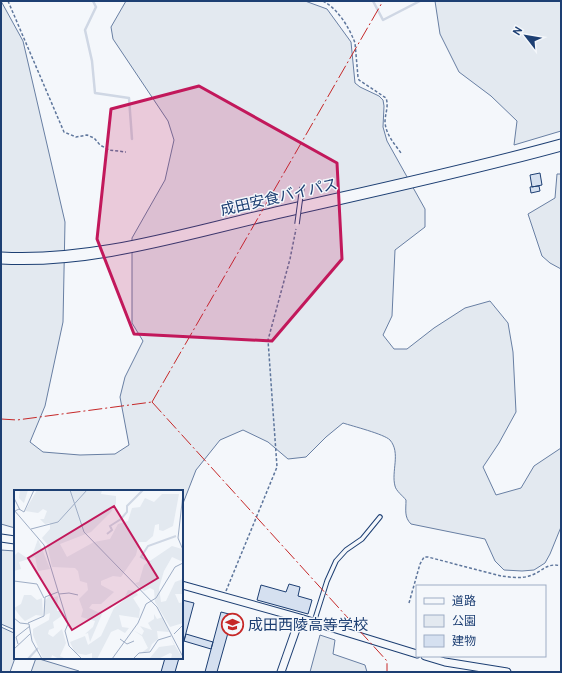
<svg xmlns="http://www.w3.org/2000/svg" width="562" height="673" font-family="Cabin,'Noto Sans JP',sans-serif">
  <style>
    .green { fill: #e3e9f0; stroke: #687fa3 }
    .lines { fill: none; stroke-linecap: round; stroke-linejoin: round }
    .stream { stroke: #cfd7e4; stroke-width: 2.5 }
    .building { fill: #d5e0f0; stroke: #1d3f73 }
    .service-casing { stroke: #1d3f73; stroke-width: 5.5 }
    .minor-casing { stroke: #1d3f73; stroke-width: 9 }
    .primary-casing { stroke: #1d3f73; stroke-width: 13 }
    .path { stroke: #5e769c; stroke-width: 1.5; stroke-dasharray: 3 2; stroke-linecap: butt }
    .service { stroke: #f4f7fb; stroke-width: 3.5 }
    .minor { stroke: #f4f7fb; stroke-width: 7 }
    .primary { stroke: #f4f7fb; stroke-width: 11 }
    .service-bridge-casing { stroke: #1d3f73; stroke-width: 5.5; stroke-linecap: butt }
    .service-bridge { stroke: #f4f7fb; stroke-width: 3.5 }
    .power { stroke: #c62828; stroke-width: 1; stroke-dasharray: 14 3 2 3; stroke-linecap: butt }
    .marked { fill: #c2185b; fill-opacity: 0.2; stroke: #c2185b; stroke-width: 3; stroke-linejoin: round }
    .labels { text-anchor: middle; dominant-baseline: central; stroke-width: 3; stroke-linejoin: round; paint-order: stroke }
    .street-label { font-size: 15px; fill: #1d3f73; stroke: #f4f7fb }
    .poi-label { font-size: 15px; fill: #1d3f73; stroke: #f4f7fb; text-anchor: start }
    .inset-river { fill: none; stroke: #cfd7e4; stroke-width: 2 }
    .inset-road { fill: none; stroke: #9eadc5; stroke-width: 1 }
    .view { fill: #c2185b; fill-opacity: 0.15; stroke: #c2185b; stroke-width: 2 }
    .inset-edge { fill: none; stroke: #1d3f73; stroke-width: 2 }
  </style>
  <rect width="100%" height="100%" fill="#f4f7fb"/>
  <path class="green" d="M1,1L23,41L65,222L63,322L45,406L30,442L43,452L80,455L115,454L129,445L120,397L125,377L143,341L132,323V238L165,180L174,140L168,121L113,39L111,27L126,1H305L327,9L351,42L355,83L360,87L379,96L383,100L384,106L383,127L387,141L425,209V227L395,250L392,316L383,335L394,349H407L434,328L465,308L490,301L508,323L513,352L516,412L499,443L483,467L496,495L521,488L534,466L561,448V527L550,554L545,563L534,570L522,571L504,570L495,561L485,539L411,524C404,517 406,510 406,500C403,496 396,491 395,486C391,471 401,453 390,440C384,434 352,426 343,423L326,437L306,457L288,459L268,442L243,430L220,440L196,470L182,506V491H15V528L1,524Z
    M435,1H561V131L514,145L517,121L491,96L459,72L440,34Z
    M557,174H561V269L550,263L542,256L528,214L555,198Z
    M1,550L15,551V630L1,624Z
    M1,627L14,633L15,658L10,672H1Z
    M320,635L335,640L333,654L365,665L367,672H310Z
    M36,658L79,671V672H31Z"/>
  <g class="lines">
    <path class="stream" d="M93,1L96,7L85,30L92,61L95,93L129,98L132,139
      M373,1L383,20L420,1"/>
  </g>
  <path class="building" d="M540,173L542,185L532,187L530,175Z
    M539,186L540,191L531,193L530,187Z
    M289,584L300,587L298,596L312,600L308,614L257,600L261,585L286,592Z
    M182,600L194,603L182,648Z
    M221,612L233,615L217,672H205Z
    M186,634L213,642L211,649L184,641Z
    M165,658H179L175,672H161Z"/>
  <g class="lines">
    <defs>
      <path id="service" d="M314,622L327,581L336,561L346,550L362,539L380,517"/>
      <path id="minor" d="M1,538L15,540
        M182,585L300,618L417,654
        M425,656L445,662L507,672
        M281,672L300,618"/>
      <path id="primary" d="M1,258C90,263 177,236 263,216C363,193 463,172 561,145"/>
    </defs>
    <use href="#service" class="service-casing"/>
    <use href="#minor" class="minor-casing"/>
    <use href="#primary" class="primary-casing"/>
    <path class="path" d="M8,1L64,132L76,137L87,135L94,138L100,145L109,150L126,152
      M323,1C338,9 349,27 355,43L358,77L359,80L386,98C389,106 385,114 385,122C386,135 394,143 401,153
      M226,591L277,467L268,340L290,259L296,229
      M409,603L420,564L424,557H428L501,576C510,577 521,579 529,576C543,572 546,562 561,566"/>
    <use href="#service" class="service"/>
    <use href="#minor" class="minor"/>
    <use href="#primary" class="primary"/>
    <defs>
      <path id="service-bridge" d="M297,224L302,187"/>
    </defs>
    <use href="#service-bridge" class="service-bridge-casing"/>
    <use href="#service-bridge" class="service-bridge"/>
    <path class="power" d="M152,402L383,1
      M152,402L387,661V672
      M1,419L17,420L152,402"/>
  </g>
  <path class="marked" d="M199,86L337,163L342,259L272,341L134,334L97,239L111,109Z"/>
  <defs>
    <symbol id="school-ring" viewBox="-11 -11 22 22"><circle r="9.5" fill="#f4f7fb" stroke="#c62828" stroke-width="1.5"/><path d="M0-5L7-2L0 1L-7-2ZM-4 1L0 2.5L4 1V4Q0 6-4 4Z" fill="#c62828"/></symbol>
  </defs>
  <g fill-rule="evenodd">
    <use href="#school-ring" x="220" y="612" width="25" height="25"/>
  </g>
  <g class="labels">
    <g class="street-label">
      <text transform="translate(279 197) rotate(-13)">成田安食バイパス</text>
    </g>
    <g class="poi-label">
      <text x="248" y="625">成田西陵高等学校</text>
    </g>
  </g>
  <g transform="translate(14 490)">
    <rect width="169" height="169" fill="#f4f7fb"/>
    <path d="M6,0H14L10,13L5,8ZM23,0H88L87,4L102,6V14L97,22L77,42L46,54L53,67L80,52L96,49L104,34L114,31L118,18L126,17L131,8L140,12L148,4H165L159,36L149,41L145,40V34L141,35L139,46L132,52H125L122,65L107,87L99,86L87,91V95L100,102L87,114H78L75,118L88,124L76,152L74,143L71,144L79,137L81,131L67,127L69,120L65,109L74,100L73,93L66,91L64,81L61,78L38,77L33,54L28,48L36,39V33L31,34L26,29H30L33,21L29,19L24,23L11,21ZM24,49L36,79L24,81L21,67L5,72L7,79L0,81V66L4,62L13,68L19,63ZM158,56L168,59L169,72L158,67L150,81L145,98L147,112L152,111L161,92L169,89V104H161L165,113L169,112V133L156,137L141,112L140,100L136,98L130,101L121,93L125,92L130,75ZM114,100L121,101L124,105L119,108L126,119L125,128L105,125L108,137L115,138L111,143L104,139L97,142L83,169H78V163L72,165L61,163L56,152L71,146L74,155L87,146L100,118L109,111ZM37,104L38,108L44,106L43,121H47L49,125L39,132L40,138L35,140L34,144L39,147L48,139L52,153L46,166L52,169H45L38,165L37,169H29L19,145V139L35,130L36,123L31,125V111ZM10,105H17L23,110L28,108L29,126L22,125L11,131L6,126L0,118L7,114ZM140,124L143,129L149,127L155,142L143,141L144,149L138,154L135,161L127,163L134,158L128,146L119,140L128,145L130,141L126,136L138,140L134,133L140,129ZM156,147L169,169H157L158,164L156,163L144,169H135L145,157L160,155Z" fill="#e3e9f0"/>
    <path class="inset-river" d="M93,44L98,40L96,36L107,29L113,22V16L129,0M136,72L127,67L134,56L162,46M14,169L24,158"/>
    <path class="inset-road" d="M56,0L70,42L143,117L169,167M169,4L164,48L169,60M0,8L6,20M0,20L30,55L54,134L51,141L55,156L68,169M1,21L5,19L10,22L20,0M17,39L44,32L73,0M0,91L23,94L30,108M45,104L55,103L64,105M0,128L6,133L15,134L18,151L28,169M14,133L30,126L31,107L44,102M160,144L169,135M106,149L113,154L120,151M4,154L2,147L16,136M0,159L16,144M98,169L124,133L132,114L142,108L161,77L169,73M119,169L125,163L136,162L144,150L157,146"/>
    <path class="view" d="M100,16L144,88L58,140L14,68Z"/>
    <rect width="169" height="169" class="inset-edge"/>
  </g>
  <rect width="562" height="673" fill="none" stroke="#1d3f73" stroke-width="4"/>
  <rect x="416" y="585" width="130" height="72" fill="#f4f7fb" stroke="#9eadc5"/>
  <rect x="424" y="598" width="20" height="6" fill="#f4f7fb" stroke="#9eadc5"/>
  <text x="452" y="605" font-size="12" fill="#1d3f73">道路</text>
  <rect x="424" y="615" width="20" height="12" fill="#e3e9f0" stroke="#9eadc5"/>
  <text x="452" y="625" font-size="12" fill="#1d3f73">公園</text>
  <rect x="424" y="635" width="20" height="12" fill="#d5e0f0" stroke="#9eadc5"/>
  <text x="452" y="645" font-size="12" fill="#1d3f73">建物</text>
  <g transform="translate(526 36) rotate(301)" stroke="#f4f7fb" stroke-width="3" paint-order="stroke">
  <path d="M0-3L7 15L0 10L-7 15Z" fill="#1d3f73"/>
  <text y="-6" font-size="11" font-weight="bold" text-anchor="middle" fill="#1d3f73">N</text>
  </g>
</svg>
